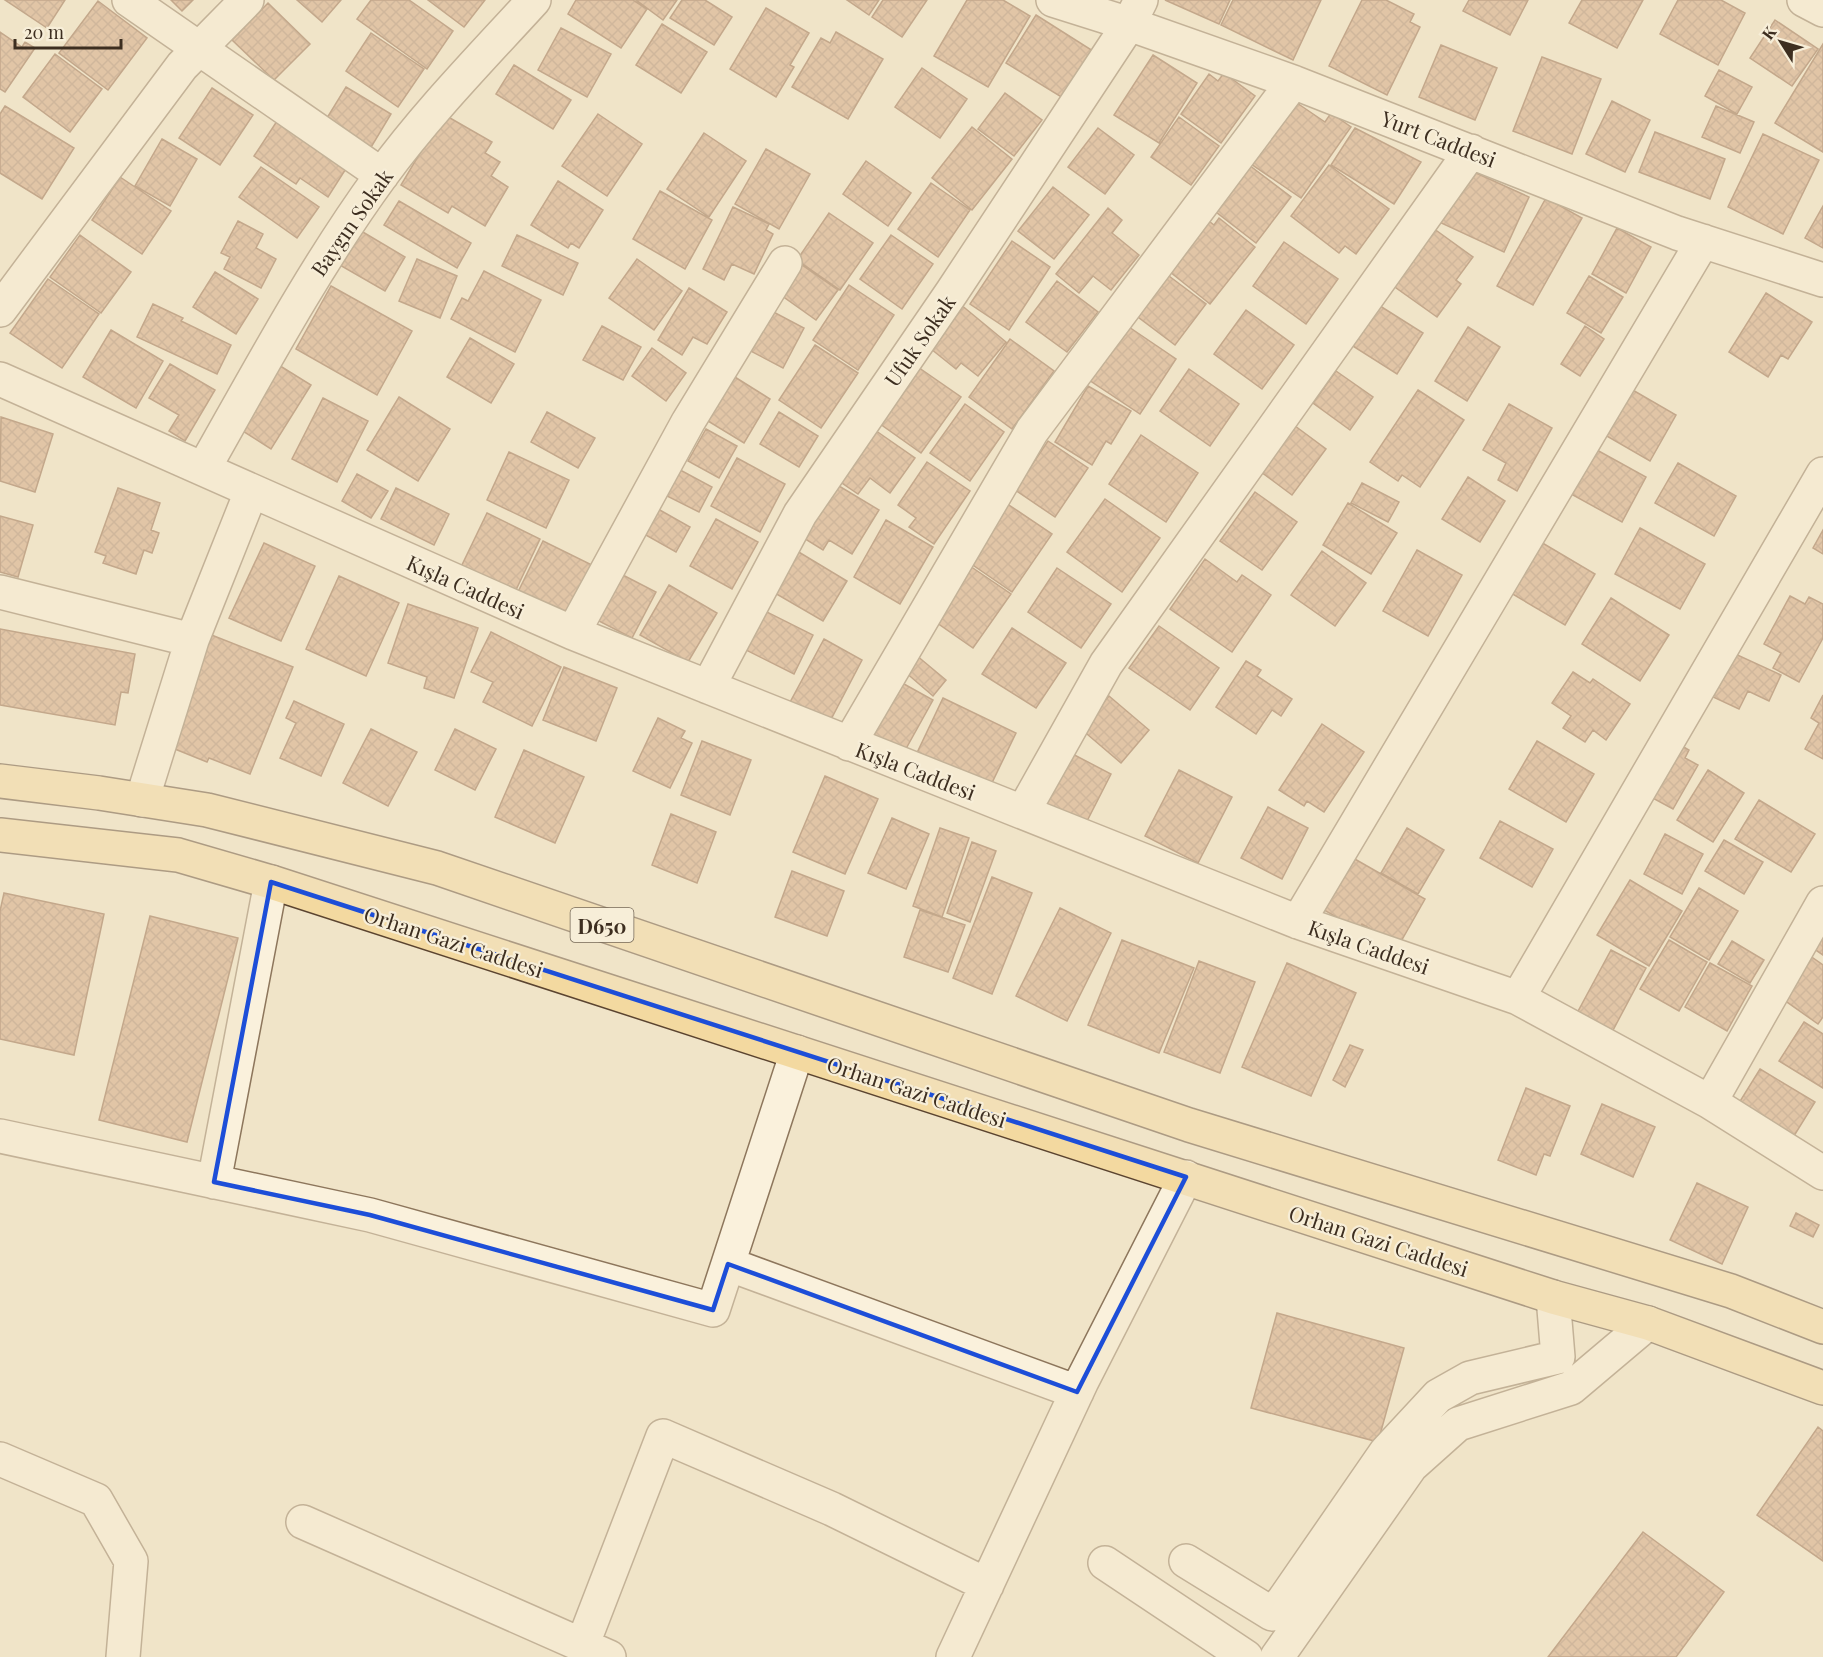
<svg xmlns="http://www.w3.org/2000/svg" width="1823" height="1657" font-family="'Playfair Display',serif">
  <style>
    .building { fill: url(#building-cross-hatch); stroke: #8d5f41; stroke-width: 1.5 }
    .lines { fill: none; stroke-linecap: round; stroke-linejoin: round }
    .minor-casing { stroke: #8d765c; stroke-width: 36 }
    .major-casing { stroke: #5b4430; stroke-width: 36 }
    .minor { stroke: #faf1dc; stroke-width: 33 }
    .major { stroke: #f3d9a0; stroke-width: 33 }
    .marked { fill: none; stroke: #1d4ed8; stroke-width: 4.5; stroke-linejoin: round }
    .labels { text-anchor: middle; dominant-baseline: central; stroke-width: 4.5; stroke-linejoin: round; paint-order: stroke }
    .shield { fill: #f7eed8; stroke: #756857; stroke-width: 1.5 }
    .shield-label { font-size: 20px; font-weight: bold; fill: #3d2e20 }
    .street-label { font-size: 21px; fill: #3d2e20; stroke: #f7eed8 }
  </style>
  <defs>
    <pattern id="building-cross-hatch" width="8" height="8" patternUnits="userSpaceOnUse" patternTransform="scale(1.5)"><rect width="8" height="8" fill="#cf9f7d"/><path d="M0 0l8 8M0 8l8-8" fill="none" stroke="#a98266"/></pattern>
  </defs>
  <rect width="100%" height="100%" fill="#f0e4c8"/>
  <path class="building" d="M5,0H65L47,28Z
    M171,0H193L182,11Z
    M297,0H341L322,22Z
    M371,0H409L453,31L427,69L357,19Z
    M428,0H485L464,27Z
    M576,0H633L647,9L621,48L568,14Z
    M636,0H677L663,20Z
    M682,0H705L732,17L714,45L670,18Z
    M847,0H879L869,15Z
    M883,0H927L902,37L872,17Z
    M967,0H1003L1030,16L988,87L934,56Z
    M1165,0H1230L1219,24Z
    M1233,0H1321L1293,60L1221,25Z
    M1362,0H1386L1414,14L1410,22L1420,27L1387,95L1329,66Z
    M1469,0H1528L1510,35L1463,11Z
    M1582,0H1643L1617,48L1569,23Z
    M1678,0H1721L1745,13L1718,65L1660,34Z
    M98,1L147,38L108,90L59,53Z
    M268,3L310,44L274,80L232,40Z
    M766,8L809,33L790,65L794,67L776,97L730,69Z
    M1036,15L1093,51L1063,98L1006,63Z
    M1775,20L1818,49L1792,86L1750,58Z
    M662,24L707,52L681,93L636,65Z
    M561,28L611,54L587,97L538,70Z
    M0,32L22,47L25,42L35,48L5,92L0,89Z
    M836,32L883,59L848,119L792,87L821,38L830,43Z
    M371,33L424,69L398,107L346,71Z
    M1823,44V152L1775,123Z
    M1441,45L1497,68L1475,120L1419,97Z
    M55,54L102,89L70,132L23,97Z
    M1153,55L1197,83L1159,143L1114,115Z
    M1542,57L1601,79L1572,154L1513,131Z
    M514,65L571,100L553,129L496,94Z
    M922,68L967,99L940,138L895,107Z
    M1719,70L1752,87L1737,114L1705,96Z
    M1224,73L1255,96L1221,143L1181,114L1209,74L1218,81Z
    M346,87L391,114L367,154L322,126Z
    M212,88L253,115L220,165L179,138Z
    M1005,93L1042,120L1014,156L978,129Z
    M1294,101L1325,122L1331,113L1351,127L1301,198L1251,164Z
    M1612,101L1650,120L1625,172L1586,154Z
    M5,106L74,148L42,199L0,173V114Z
    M1716,106L1754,122L1740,153L1702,137Z
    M443,114L492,142L485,153L500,162L491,176L508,187L485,226L452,206L448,213L401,185Z
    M598,114L642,144L607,196L562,166Z
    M1179,117L1219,146L1191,185L1151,157Z
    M279,118L349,164L328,197L300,178L296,184L254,156Z
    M972,127L1012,159L972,210L932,178Z
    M1098,128L1134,155L1105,194L1068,167Z
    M1355,128L1421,162L1394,204L1331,165Z
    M1655,132L1725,159L1710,199L1639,172Z
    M704,133L746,161L709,217L667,189Z
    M1763,134L1819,160L1783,234L1728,207Z
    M162,139L197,159L170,206L135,186Z
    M766,149L810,174L779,229L735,204Z
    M866,161L911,193L888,226L843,194Z
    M1249,165L1291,197L1256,243L1216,212Z
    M1329,165L1389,209L1356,254L1345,246L1339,253L1291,216Z
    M261,167L319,207L297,238L239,197Z
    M1465,168L1529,197L1504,252L1439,222Z
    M120,177L171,211L142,254L92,220Z
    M558,181L603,210L579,248L571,243L568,248L531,225Z
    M931,183L970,210L938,257L898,229Z
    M1053,187L1089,215L1054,259L1018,231Z
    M660,191L712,220L685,269L633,239Z
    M1546,198L1582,218L1533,305L1497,286Z
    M399,201L471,243L457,268L384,225Z
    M1823,206V248L1805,238Z
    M733,207L769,224L766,230L773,234L754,274L732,264L724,280L703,269Z
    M1108,208L1122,220L1112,233L1139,255L1111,290L1093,276L1079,293L1056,274Z
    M829,213L873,243L840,290L797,260Z
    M1205,218L1214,225L1219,218L1255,247L1210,304L1165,268Z
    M238,221L263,234L256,248L276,259L261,288L224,269L230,257L221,253Z
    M1426,223L1473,257L1456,280L1461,284L1437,317L1385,280Z
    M351,225L405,257L385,291L331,260Z
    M1617,228L1651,247L1626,293L1592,274Z
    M80,235L131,272L101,313L50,277Z
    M517,235L578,263L563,295L502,266Z
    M891,235L933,264L902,309L860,279Z
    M1012,241L1050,267L1009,330L970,304Z
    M1284,242L1338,279L1306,324L1253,286Z
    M417,259L457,276L440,318L399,301Z
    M637,259L682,291L654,330L609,298Z
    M799,263L838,290L816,320L778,293Z
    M484,271L541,300L515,352L451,319L462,298L468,301Z
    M215,272L258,299L236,334L193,307Z
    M1165,273L1206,304L1175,345L1134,314Z
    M1589,276L1623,297L1601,333L1567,313Z
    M48,279L99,314L62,368L10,333Z
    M1057,281L1098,312L1067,352L1026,322Z
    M849,285L894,315L858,370L813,340Z
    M331,286L412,331L377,395L296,349Z
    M689,288L727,312L707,344L693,337L682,355L658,340Z
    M1766,293L1812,322L1788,359L1781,355L1768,377L1729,352Z
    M1369,299L1423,333L1397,374L1348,343Z
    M153,304L183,318L181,321L231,345L217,374L137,337Z
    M960,304L1006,342L978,376L961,363L956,369L926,345Z
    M764,307L804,328L783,368L743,347Z
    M1246,310L1294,345L1262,389L1214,354Z
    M1126,325L1176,359L1140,414L1089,380Z
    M602,326L641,347L623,380L583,360Z
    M1585,326L1604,339L1580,376L1561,364Z
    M1468,327L1500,347L1467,401L1435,381Z
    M111,330L163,361L136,408L83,377Z
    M470,338L514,364L491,403L447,377Z
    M1010,339L1054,371L1012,429L969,397Z
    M815,345L858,373L821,428L779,400Z
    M652,348L686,373L666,401L632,376Z
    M170,364L215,390L185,441L169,431L179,415L149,398Z
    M277,364L311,385L271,449L238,428Z
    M915,365L961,397L921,453L876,421Z
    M1189,369L1239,404L1210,446L1160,411Z
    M1336,371L1373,397L1350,430L1313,403Z
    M730,374L770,399L744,443L703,418Z
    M1624,385L1676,415L1650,461L1598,431Z
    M1088,386L1131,411L1111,444L1106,441L1092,465L1055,442Z
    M1418,390L1464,420L1420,487L1402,475L1398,481L1370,462Z
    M399,397L450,429L418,481L367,450Z
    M323,398L368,421L337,482L292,459Z
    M965,404L1004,432L970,481L930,453Z
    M1509,404L1552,428L1517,491L1498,480L1506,463L1483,450Z
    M547,412L595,438L578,468L531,442Z
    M779,412L818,436L799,467L760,444Z
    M1,417L53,434L35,492L0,481Z
    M1287,420L1326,449L1292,495L1253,466Z
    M872,428L915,458L890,493L870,478L858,494L836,479Z
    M706,429L737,446L719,478L688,461Z
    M1141,435L1198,473L1166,522L1109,484Z
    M1048,441L1088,468L1055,517L1015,490Z
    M1586,444L1646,477L1622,522L1562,489Z
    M509,452L569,480L546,528L487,500Z
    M737,458L785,484L760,532L711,506Z
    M927,462L970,491L934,544L909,527L916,518L898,505Z
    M1678,463L1736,496L1714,536L1655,503Z
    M669,464L712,487L699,512L655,490Z
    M357,474L388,491L371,518L342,501Z
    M1468,477L1505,501L1480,542L1442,519Z
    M834,483L879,510L852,554L829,540L823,550L802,537Z
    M1362,483L1399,502L1388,522L1351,503Z
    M118,488L160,503L151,530L159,533L152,553L144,550L136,574L103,563L106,556L95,552Z
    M396,488L449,514L434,545L381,519Z
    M1255,492L1297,522L1262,570L1220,541Z
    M1105,499L1160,538L1122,592L1067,552Z
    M1006,503L1052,534L1012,592L967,561Z
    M1348,503L1397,533L1371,574L1323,545Z
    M658,509L690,527L676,552L644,534Z
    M487,513L540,539L515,592L461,567Z
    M0,516L33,525L18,577L0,572Z
    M716,519L758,542L732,589L690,566Z
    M886,520L933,547L900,604L854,577Z
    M1640,528L1705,564L1680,609L1615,574Z
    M1823,530V554L1813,548Z
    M1534,538L1595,574L1565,625L1504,589Z
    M543,541L592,565L567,616L518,592Z
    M264,543L315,566L281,641L229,618Z
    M1417,550L1462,575L1428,636L1383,611Z
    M797,551L847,581L823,621L773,592Z
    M1322,551L1366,583L1335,626L1291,595Z
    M1205,559L1237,582L1242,575L1271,595L1232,652L1170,609Z
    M967,564L1011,594L973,648L930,618Z
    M1057,568L1111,604L1081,648L1028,612Z
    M617,572L656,592L632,638L593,618Z
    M339,576L399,603L366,676L306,649Z
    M669,585L717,613L688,662L640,635Z
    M1790,596L1805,604L1809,597L1823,604V638L1799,682L1773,668L1781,653L1764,644Z
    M1611,598L1669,635L1640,681L1582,644Z
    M408,604L478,628L454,698L424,688L427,677L388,663Z
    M761,609L813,635L794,674L742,648Z
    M1159,626L1219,668L1190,710L1129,668Z
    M1012,628L1066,663L1036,708L982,674Z
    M0,629L135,654L128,693L121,692L115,725L0,705Z
    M491,632L561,667L532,726L483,702L493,682L471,672Z
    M209,634L293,667L250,774L209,758L207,762L165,745Z
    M824,639L862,660L827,727L788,706Z
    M910,650L946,680L933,696L897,665Z
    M1733,653L1781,675L1769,701L1748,691L1739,709L1713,697Z
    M1246,661L1261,670L1257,676L1292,699L1281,716L1272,710L1256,734L1216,707Z
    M564,667L617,688L596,741L543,720Z
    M1573,672L1590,683L1593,679L1630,704L1606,740L1593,730L1585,742L1563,728L1571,716L1552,703Z
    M895,679L933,700L903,754L864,732Z
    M1823,695V759L1805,749L1819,723L1811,718Z
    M1097,696L1104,702L1109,696L1149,730L1121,763L1074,723Z
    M943,698L1016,733L989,789L916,755Z
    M294,701L344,724L321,776L280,758L296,723L286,718Z
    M658,718L685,731L681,738L692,743L670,788L633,771Z
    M1322,724L1364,752L1324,812L1307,801L1304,806L1279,790Z
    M371,729L417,752L388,806L343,783Z
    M455,729L496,749L475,790L435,770Z
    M702,741L751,760L730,815L681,795Z
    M1537,741L1594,774L1566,822L1509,789Z
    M1675,742L1689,750L1685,758L1698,765L1673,809L1647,795Z
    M1061,748L1111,774L1085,825L1035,798Z
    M524,750L584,777L555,843L495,817Z
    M1179,770L1232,797L1198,863L1145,836Z
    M1708,770L1744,793L1713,842L1677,820Z
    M825,776L878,799L845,874L793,852Z
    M1759,800L1815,834L1791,872L1735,839Z
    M1268,807L1308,828L1282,879L1241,858Z
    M671,814L716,832L697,883L652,865Z
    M892,818L929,834L906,889L868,873Z
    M1500,821L1553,849L1532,887L1480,858Z
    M940,828L969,838L942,917L913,906Z
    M1407,828L1444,850L1418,894L1381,873Z
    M1665,834L1703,854L1682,894L1644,874Z
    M1724,840L1763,862L1744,894L1705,871Z
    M972,842L996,851L970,922L947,913Z
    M1346,854L1425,899L1399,945L1362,924L1359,930L1317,906Z
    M792,871L844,891L827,936L775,917Z
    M992,877L1032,893L992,994L953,978Z
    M1630,880L1682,911L1649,966L1597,935Z
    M1699,888L1738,911L1709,960L1670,937Z
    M4,893L104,914L74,1055L0,1039V911Z
    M1060,908L1111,933L1067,1021L1016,996Z
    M920,910L965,925L948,972L904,957Z
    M150,916L238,938L187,1142L99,1120Z
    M1823,921V955L1807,944Z
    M1122,940L1194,968L1159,1053L1088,1025Z
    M1669,940L1707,962L1679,1011L1640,989Z
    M1732,941L1764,960L1750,983L1718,964Z
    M1611,950L1646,968L1611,1034L1576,1015Z
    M1806,953L1823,965V1017L1818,1024L1777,995Z
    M1199,961L1255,982L1220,1073L1164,1052Z
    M1287,963L1356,993L1311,1096L1242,1067Z
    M1710,963L1752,986L1727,1031L1685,1007Z
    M1804,1022L1823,1034V1088L1779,1061Z
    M1350,1045L1363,1050L1345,1087L1333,1080Z
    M1760,1069L1815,1102L1789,1144L1734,1111Z
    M1526,1088L1570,1106L1550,1156L1544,1154L1536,1175L1498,1160Z
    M1602,1104L1655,1127L1633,1177L1581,1154Z
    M1697,1183L1748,1207L1722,1264L1670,1240Z
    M1796,1213L1819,1225L1813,1237L1790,1226Z
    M1277,1313L1404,1348L1378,1442L1251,1408Z
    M1818,1427L1823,1431V1561L1757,1515Z
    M1643,1532L1724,1592L1676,1657H1548Z"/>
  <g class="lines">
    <defs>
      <path id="minor" d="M129,0L382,175
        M1053,0L1126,23L1293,82L1677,233L1823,280
        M1804,0L1823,10
        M0,310L182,66L247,0
        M0,379L573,633L1298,922L1518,998L1710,1102L1823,1173
        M204,468C260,369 314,268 381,176C427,113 482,57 534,0
        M0,592L192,640
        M573,633L688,422L785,263
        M708,687L800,514L952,292L1129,24L1141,0
        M849,744L1032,431L1293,82
        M142,800L192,640L251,492
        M1023,812L1106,664L1471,151
        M1298,922L1703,241
        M1518,998L1823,474
        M1710,1102L1823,903
        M0,1136L370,1215L713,1310L728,1264L1077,1392
        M214,1182L271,882
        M728,1264L797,1052
        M0,1459L96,1500L131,1561L123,1657
        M303,1522L609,1657
        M1186,1561L1272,1614L1283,1601L1386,1452L1438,1396L1470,1378L1558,1357L1553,1297
        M1105,1563L1246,1657
        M582,1646L663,1436L832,1509L987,1585
        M953,1657L1082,1381L1186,1177
        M1277,1657L1411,1466L1458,1424L1571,1388L1648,1323"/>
      <path id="major" d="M0,781L99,793L207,810L437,868L1189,1125L1731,1291L1823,1327
        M0,835L178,855L271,882L1553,1297L1648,1323L1823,1388"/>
    </defs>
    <use href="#minor" class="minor-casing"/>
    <use href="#major" class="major-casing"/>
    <use href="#minor" class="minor"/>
    <use href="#major" class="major"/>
  </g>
  <path d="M0 0H1823V1657H0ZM271,882L1186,1177L1077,1392L728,1264L713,1310L370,1215L214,1182Z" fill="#f0e4c8" fill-opacity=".55" fill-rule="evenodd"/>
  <path class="marked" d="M271,882L1186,1177L1077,1392L728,1264L713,1310L370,1215L214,1182Z"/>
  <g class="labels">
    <rect class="shield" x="570.5" y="908" width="63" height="34" rx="4.5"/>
    <g class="shield-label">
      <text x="602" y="925">D650</text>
    </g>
    <g class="street-label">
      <text transform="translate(1439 138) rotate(21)">Yurt Caddesi</text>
      <text transform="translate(351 222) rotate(-55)">Baygın Sokak</text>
      <text transform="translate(919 340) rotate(-55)">Ufuk Sokak</text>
      <text transform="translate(466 586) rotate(24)">Kışla Caddesi</text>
      <text transform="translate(916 770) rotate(21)">Kışla Caddesi</text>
      <text transform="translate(454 941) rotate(18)">Orhan Gazi Caddesi</text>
      <text transform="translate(1369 946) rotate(19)">Kışla Caddesi</text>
      <text transform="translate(917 1091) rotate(18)">Orhan Gazi Caddesi</text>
      <text transform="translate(1379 1240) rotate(18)">Orhan Gazi Caddesi</text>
    </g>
  </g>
  <g transform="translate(1781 42) rotate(307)" stroke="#f7eed8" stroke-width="4.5" paint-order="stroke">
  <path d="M0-4.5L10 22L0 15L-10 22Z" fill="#3d2e20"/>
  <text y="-9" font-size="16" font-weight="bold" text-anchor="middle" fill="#3d2e20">K</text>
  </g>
  <path d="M15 39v9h106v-9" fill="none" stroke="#3d2e20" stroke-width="3"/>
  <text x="24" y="39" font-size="18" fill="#3d2e20" stroke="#f7eed8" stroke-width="4.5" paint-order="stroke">20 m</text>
</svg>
